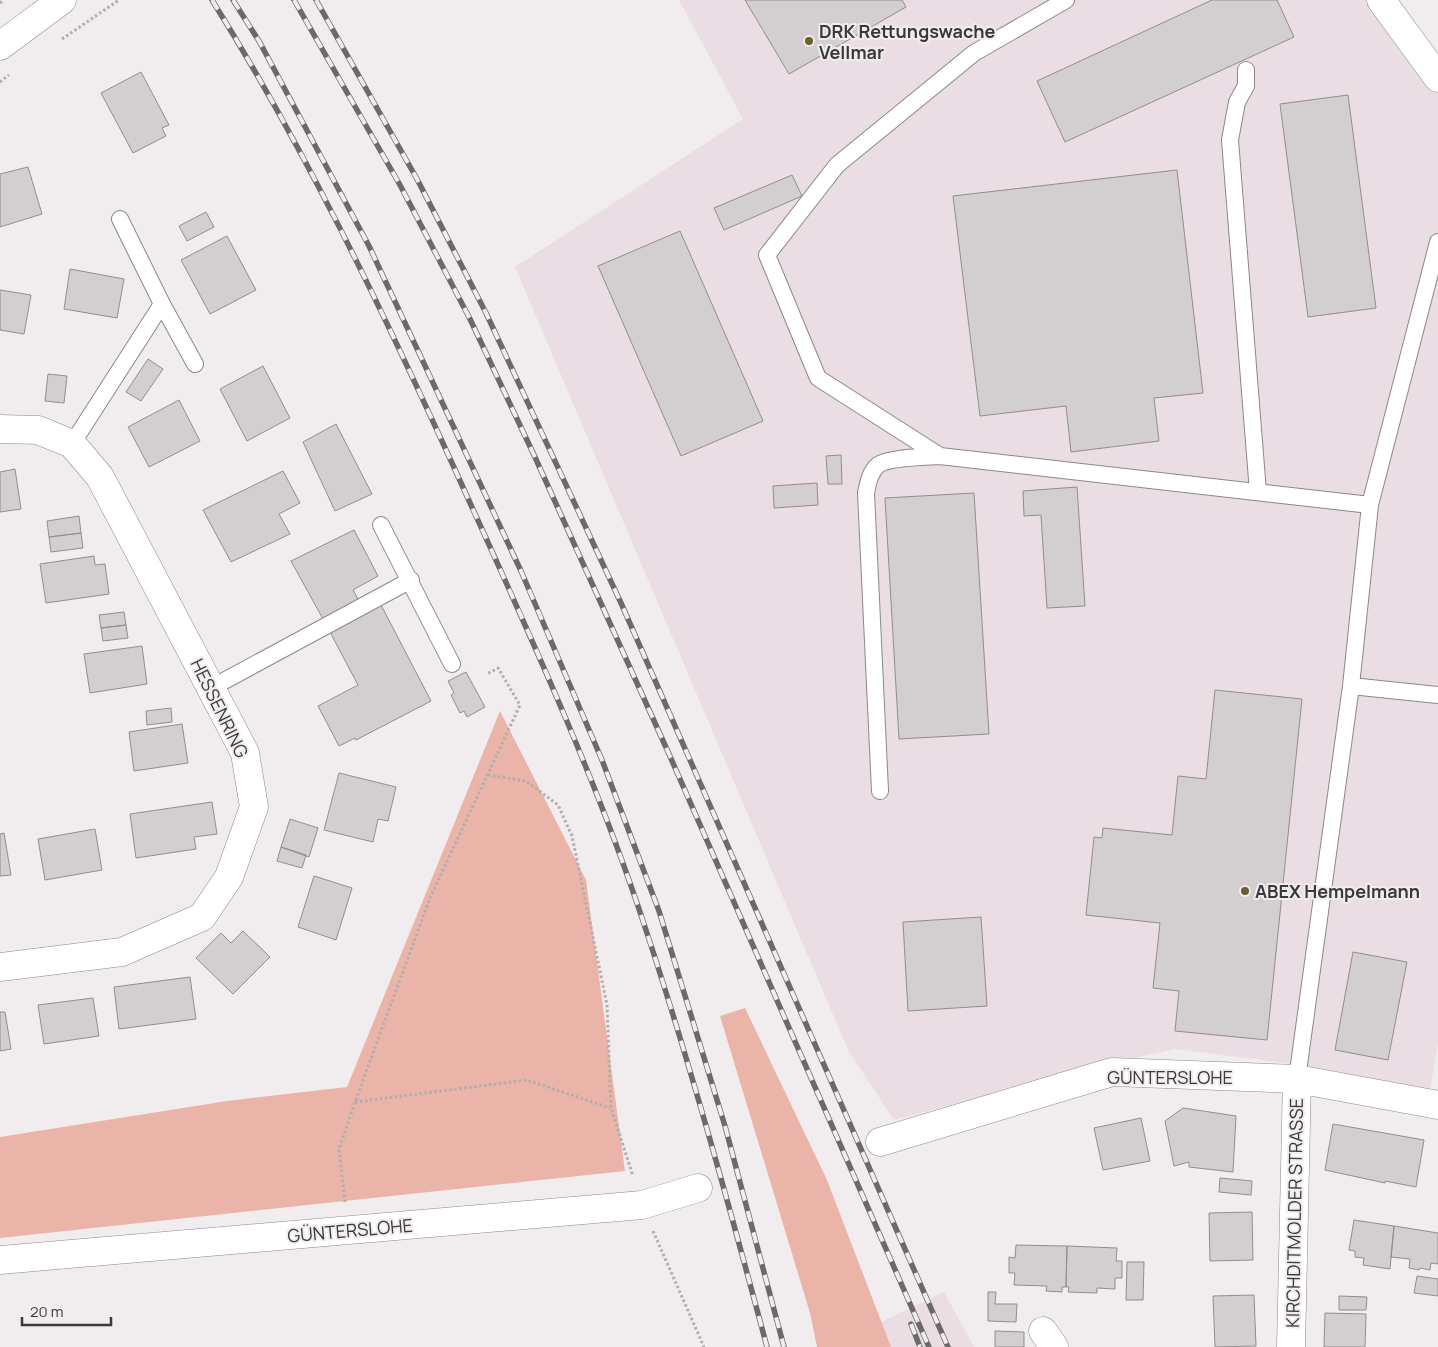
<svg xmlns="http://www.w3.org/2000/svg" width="1438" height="1347" font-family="Manrope,sans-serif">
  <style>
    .built { fill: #eadde3 }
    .green { fill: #ebb4a8 }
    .building { fill: #d3cecf; stroke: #928d8e }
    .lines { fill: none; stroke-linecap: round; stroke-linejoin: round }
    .service-casing { stroke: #8c888a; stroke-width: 18 }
    .minor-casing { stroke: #8c888a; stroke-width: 29 }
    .tertiary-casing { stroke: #8c888a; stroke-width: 29 }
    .path { stroke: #b1aeaf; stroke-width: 3; stroke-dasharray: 2.5 2.5; stroke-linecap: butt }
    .service { stroke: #fff; stroke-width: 16 }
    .minor { stroke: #fff; stroke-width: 28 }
    .tertiary { stroke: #fff; stroke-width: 28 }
    .rail-casing { stroke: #6b696a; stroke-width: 5.5 }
    .rail { stroke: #f1edef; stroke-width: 4; stroke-dasharray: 11; stroke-linecap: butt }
    .poi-dot { fill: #675f2c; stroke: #f1edef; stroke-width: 2 }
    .labels { text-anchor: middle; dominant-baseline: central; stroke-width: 4; stroke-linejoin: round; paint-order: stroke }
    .poi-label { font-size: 18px; font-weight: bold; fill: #3a3839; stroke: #f1edef; text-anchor: start }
    .street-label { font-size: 18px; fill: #3a3839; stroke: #f1edef }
  </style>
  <rect width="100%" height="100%" fill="#f1edef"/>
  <path class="built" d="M679,0H1381L1438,78V1044L1430,1090L1309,1066L1175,1049L1110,1063L894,1120L848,1050L515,267L743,119Z
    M944,1292L974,1347H891L881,1322Z"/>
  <path class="green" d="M500,711L586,880L625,1171L0,1238V1137L227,1101L347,1087Z
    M745,1008L827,1180L891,1347H817L810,1313L720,1016Z"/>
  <path class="building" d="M745,0H902L906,7L789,74Z
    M1212,0H1277L1294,37L1065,142L1037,81Z
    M141,72L169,125L162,128L166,136L133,153L101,93Z
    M1348,95L1376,308L1308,317L1280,104Z
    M28,167L42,214L0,227V174Z
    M1177,170L1203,393L1154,398L1159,441L1071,452L1066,406L980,416L953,196Z
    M792,175L802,196L724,230L714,208Z
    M206,212L214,227L187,241L179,226Z
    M680,231L763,421L681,456L598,266Z
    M227,236L256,290L210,314L181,260Z
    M70,269L124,279L117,318L64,309Z
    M0,290L31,295L24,334L0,330Z
    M148,359L163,369L141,401L126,392Z
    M263,366L290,418L247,441L220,389Z
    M48,374L67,376L64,403L45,401Z
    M179,400L200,441L149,467L128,427Z
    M336,424L372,494L335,511L303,442Z
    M841,455L842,484H828L826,456Z
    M15,469L21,509L0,512V472Z
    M283,471L300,503L279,514L290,534L231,562L203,510Z
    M817,483L818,505L774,508L773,486Z
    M1077,487L1085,606L1047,608L1041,515L1024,516L1023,491Z
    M974,493L989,734L899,739L885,498Z
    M79,516L81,533L49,537L47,521Z
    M354,530L378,576L353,590L359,601L323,619L291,561Z
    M81,533L83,548L51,552L49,537Z
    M94,556L95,565L105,564L109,594L46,603L40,564Z
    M381,605L431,701L356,740L355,738L339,746L318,706L358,685L330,632Z
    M124,612L126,625L101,628L99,615Z
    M126,625L128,638L103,641L101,628Z
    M142,646L147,684L90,693L84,654Z
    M466,672L485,707L467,717L464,711L460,713L451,695L454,693L448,681Z
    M1215,690L1302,699L1267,1040L1175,1031L1179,991L1153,988L1160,923L1086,915L1094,837L1102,838L1103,828L1172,835L1178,776L1206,779Z
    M171,708L172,722L147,725L146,711Z
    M182,724L188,763L134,771L129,732Z
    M339,773L396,787L388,821L378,819L373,842L324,830Z
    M212,802L217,834L194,837L196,849L136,858L130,814Z
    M290,819L318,828L309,857L281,847Z
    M95,829L102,870L45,880L38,839Z
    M4,833L11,875L0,876V834Z
    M281,847L306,855L302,868L277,861Z
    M314,876L352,888L336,940L298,927Z
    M981,917L987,1006L908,1011L903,922Z
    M243,931L270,957L233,994L196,958L221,933L231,943Z
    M1353,952L1407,962L1388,1060L1335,1050Z
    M190,977L196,1019L119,1029L114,987Z
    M93,998L99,1036L44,1044L38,1005Z
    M0,1012H5L11,1049L0,1051Z
    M1183,1108L1236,1116L1233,1172L1189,1167V1162L1174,1166L1165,1121Z
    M1141,1118L1150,1161L1103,1170L1094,1128Z
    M1333,1124L1424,1140L1416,1187L1385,1181V1183L1325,1170Z
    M1220,1178L1252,1181L1251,1195L1219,1192Z
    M1252,1212L1253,1260L1210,1261L1209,1213Z
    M1354,1220L1394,1226L1390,1269L1363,1265L1364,1258L1355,1257V1251L1349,1250Z
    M1394,1226L1438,1233V1264L1431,1263L1430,1270L1420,1268L1419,1270L1409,1268L1410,1259L1391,1257Z
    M1016,1245L1067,1246L1066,1287H1062V1292L1046,1291L1047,1286L1014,1285L1015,1273H1009V1257L1015,1258Z
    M1067,1246L1117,1248L1116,1261H1122V1278H1115V1289L1097,1288V1293L1068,1292L1069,1287H1066Z
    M1127,1262H1144L1143,1300H1126Z
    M1417,1276L1438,1279V1296L1414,1293Z
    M988,1292H996L995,1304H1017L1016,1322L988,1321Z
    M1254,1295L1256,1346L1215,1347L1213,1296Z
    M1339,1296L1367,1297L1366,1310H1339Z
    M1325,1313L1366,1314L1365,1347H1324Z
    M995,1331L1024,1332V1347H995Z"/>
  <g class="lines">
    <defs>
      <path id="service" d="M1066,0L974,53L837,165L767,255L818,378L940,456L1370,505
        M1246,70V86L1237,102L1230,140L1258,492
        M1438,242L1370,505L1351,686L1438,695
        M162,304L195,364
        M72,444L162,304L120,219
        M381,525L452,664
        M211,688L411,580
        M880,791L866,493C868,483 870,472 878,465C889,457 926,457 940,456
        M1297,1079L1351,686"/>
      <path id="minor" d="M1381,0L1438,78
        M0,429L38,430L72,444L100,477L245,753L254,807L229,877L202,917L122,952L0,967
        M880,1142L1112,1072L1297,1079L1438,1105
        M0,1260L642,1205L698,1188
        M1043,1331L1054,1347
        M1291,1347L1297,1079"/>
      <path id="tertiary" d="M0,46L62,0"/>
    </defs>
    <use href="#service" class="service-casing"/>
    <use href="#minor" class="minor-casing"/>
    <use href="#tertiary" class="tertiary-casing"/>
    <path class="path" d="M0,3L4,0
      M62,39L119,0
      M0,82L9,75
      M488,775L526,781L558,805L572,836L607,1005L611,1108L633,1176
      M355,1102L527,1080L610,1108
      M345,1202L339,1149L355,1102L430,898L520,705L498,668L487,674
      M653,1231L704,1347"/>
    <use href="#service" class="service"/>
    <use href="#minor" class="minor"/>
    <use href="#tertiary" class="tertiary"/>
    <defs>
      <path id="rail" d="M212,0C304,147 380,305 452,463C520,614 592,766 644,924C690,1063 729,1205 767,1347
        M233,0L259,41L369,246L521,571L602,760L659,911L725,1126L784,1347
        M294,0L400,185L470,319L534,455L669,754L929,1347
        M316,0L417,179L486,313L621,603L948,1347
        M911,1324L920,1347"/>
    </defs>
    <use href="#rail" class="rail-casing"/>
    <use href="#rail" class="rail"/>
  </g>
  <g class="poi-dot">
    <circle cx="809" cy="41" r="5"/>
    <circle cx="1245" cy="891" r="5"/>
  </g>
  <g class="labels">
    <g class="poi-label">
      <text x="819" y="31">DRK Rettungswache<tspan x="819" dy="21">Vellmar</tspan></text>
      <text x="1255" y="891">ABEX Hempelmann</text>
    </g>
    <g class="street-label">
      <text transform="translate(220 708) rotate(64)">HESSENRING</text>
      <text x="1170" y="1077">GÜNTERSLOHE</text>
      <text transform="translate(1294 1213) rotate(-89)">KIRCHDITMOLDER STRASSE</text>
      <text transform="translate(350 1230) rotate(-5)">GÜNTERSLOHE</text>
    </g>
  </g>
  <path d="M22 1317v8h89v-8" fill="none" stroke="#3a3839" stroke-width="2.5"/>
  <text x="30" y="1317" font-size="15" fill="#3a3839" stroke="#f1edef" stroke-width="4" paint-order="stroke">20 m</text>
</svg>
